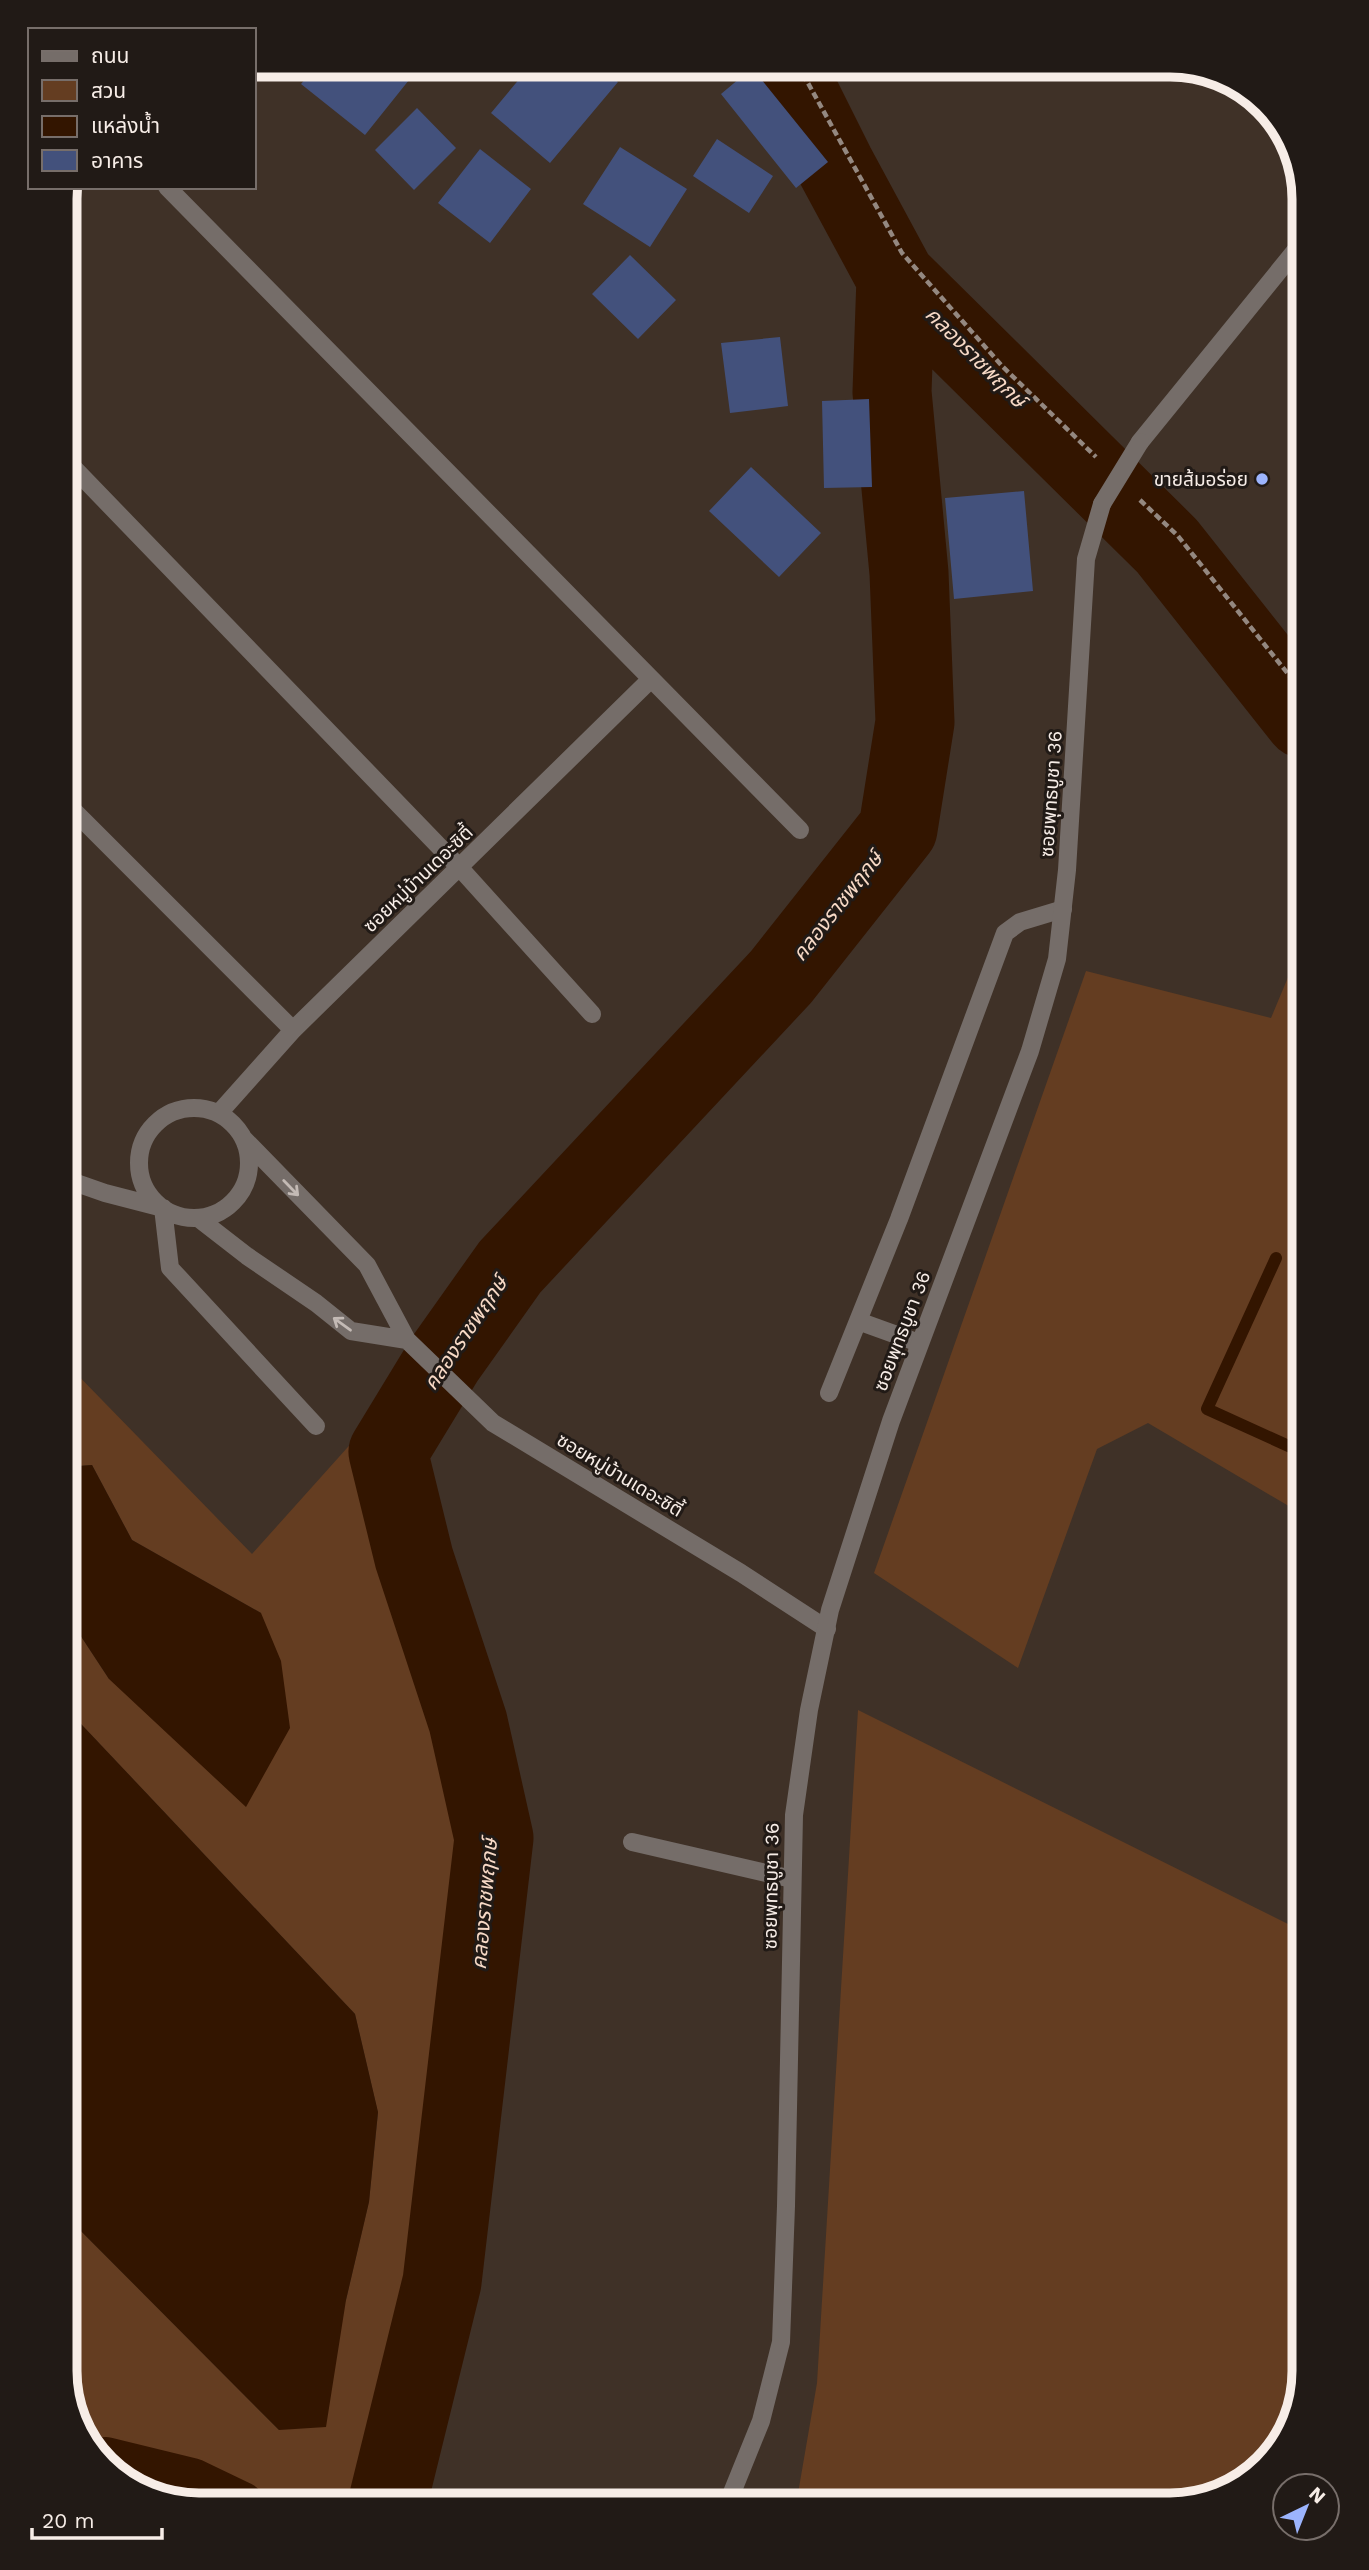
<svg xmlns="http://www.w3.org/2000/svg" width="1369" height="2570" font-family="'Work Sans','Noto Sans Thai',sans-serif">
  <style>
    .green { fill: #643d21 }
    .water { fill: #331500 }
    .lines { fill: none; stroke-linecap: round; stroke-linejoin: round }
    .stream { stroke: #331500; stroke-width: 12 }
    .canal { stroke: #331500; stroke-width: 46 }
    .river { stroke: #331500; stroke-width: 79 }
    .building { fill: #43517c }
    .path { stroke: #948880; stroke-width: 4.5; stroke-dasharray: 7 3.5; stroke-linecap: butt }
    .service { stroke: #756d69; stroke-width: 18 }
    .minor { stroke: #756d69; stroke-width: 18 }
    .tertiary { stroke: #756d69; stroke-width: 18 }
    .tertiary-bridge { stroke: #756d69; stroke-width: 18 }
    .oneway { stroke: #c3bab5 }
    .poi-dot { fill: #9cb4fd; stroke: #211a16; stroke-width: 2.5 }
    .labels { text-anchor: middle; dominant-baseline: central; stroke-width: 6; stroke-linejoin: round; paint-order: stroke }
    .poi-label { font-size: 19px; fill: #f7ede7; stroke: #211a16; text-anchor: end }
    .street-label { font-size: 19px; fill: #f7ede7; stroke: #211a16 }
    .water-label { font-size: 21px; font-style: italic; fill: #f7d9c6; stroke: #211a16 }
    .rim { fill: none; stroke: #f7ede7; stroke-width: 9 }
  </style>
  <rect width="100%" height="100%" fill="#3f3127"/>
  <path class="green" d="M1304,939V1515L1148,1423L1097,1449L1018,1668L874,1573L1086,971L1271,1018Z
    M65,1362L252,1554L399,1390L423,1456L441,1697L462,1816L459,1901L447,2064L371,2505H258L90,2441L75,2423L65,2371V2215L279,2430L346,2300L369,2201L378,2113L355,2014L65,1707V1612L109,1679L261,1613L132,1540L92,1465L65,1467Z
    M858,1710L1304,1932V2372L1281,2446L1222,2495L1170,2505H796L817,2383Z"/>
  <path class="water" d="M92,1465L132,1540L261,1613L281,1661L290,1728L246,1807L109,1679L65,1612V1467Z
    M65,1707L355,2014L378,2112L369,2202L346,2300L326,2427L279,2430L65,2215Z"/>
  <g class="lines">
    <path class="stream" d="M1276,1258L1207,1409L1304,1453"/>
    <path class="canal" d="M106,2460L192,2481L242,2505"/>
    <path class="river" d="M785,65L835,165L896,278L1167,546L1304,719
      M387,2505L442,2282L494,1838L468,1722L414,1558L388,1452L444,1360L510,1267L781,977L898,829L915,722L909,573L892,392L896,278"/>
  </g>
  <path class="building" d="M317,65H421L365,135L301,84Z
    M531,65H598L618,82L550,163L491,113Z
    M752,68L828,162L796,188L721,94Z
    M417,108L456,148L414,190L375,150Z
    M717,139L773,176L749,213L693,176Z
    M620,147L687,189L650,247L583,204Z
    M480,149L531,189L490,243L438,203Z
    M630,255L676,300L638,339L592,294Z
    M780,337L788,406L730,413L721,343Z
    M869,399L872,487L824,488L822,401Z
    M751,467L821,533L779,577L709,511Z
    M1024,491L1033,591L954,599L945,498Z"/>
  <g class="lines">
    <path class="path" d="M798,65L902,253L1003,367L1096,457
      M1140,500L1178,536L1304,694"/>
    <path class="service" d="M858,1321L919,1343
      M829,1393L899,1219L1005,933L1020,922L1063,909
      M632,1842L792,1879"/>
    <path class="minor" d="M167,187L800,830
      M65,459L460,868L592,1014
      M65,802L293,1030
      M139 1163a55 55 0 1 1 110 0a55 55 0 1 1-110 0Z
      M219,1113L293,1030L651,679
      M244,1139L367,1265L407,1340L493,1423L741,1573L827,1629
      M65,1179L105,1193L163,1208L170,1268L316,1426
      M198,1218L247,1256L316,1303L351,1331L407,1340"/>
    <path class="tertiary" d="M1140,442L1304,240
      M727,2505L761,2421L781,2342L786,2206L794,1815L809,1710L830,1610L891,1421L1030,1051L1057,959L1067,870L1086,559L1102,504"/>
    <path class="tertiary-bridge" d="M1102,504L1140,442"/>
  </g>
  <defs><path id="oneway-shaft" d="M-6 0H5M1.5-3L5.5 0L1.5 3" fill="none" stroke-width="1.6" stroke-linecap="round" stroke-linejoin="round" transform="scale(1.75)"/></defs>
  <g class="oneway">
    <use href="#oneway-shaft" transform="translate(291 1188) rotate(46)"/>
    <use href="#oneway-shaft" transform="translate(342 1324) rotate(-144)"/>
  </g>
  <circle class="poi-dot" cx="1262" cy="479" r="7"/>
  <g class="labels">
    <g class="poi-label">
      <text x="1248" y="479">ขายส้มอร่อย</text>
    </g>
    <g class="street-label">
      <text transform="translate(1051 794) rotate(-86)">ซอยพุทธบูชา 36</text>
      <text transform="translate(418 879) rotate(-44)">ซอยหมู่บ้านเดอะซิตี้</text>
      <text transform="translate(902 1331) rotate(-69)">ซอยพุทธบูชา 36</text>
      <text transform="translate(620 1475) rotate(31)">ซอยหมู่บ้านเดอะซิตี้</text>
      <text transform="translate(771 1886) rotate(-89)">ซอยพุทธบูชา 36</text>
    </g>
    <g class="water-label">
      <text transform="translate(976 357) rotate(45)">คลองราชพฤกษ์</text>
      <text transform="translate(837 906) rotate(-52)">คลองราชพฤกษ์</text>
      <text transform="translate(465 1333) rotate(-56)">คลองราชพฤกษ์</text>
      <text transform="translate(484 1904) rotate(-85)">คลองราชพฤกษ์</text>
    </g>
  </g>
  <path d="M0 0H1369V2570H0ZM199 77H1170A122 122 0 0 1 1292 199V2371A122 122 0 0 1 1170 2493H199A122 122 0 0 1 77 2371V199A122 122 0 0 1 199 77Z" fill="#211a16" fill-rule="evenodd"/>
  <path class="rim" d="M199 77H1170A122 122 0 0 1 1292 199V2371A122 122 0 0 1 1170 2493H199A122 122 0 0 1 77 2371V199A122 122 0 0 1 199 77Z"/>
  <rect x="28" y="28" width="228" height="161" fill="#211a16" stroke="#776e6a" stroke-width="2"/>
  <rect x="42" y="51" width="35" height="10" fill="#756d69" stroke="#776e6a" stroke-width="2"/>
  <text x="91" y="63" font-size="21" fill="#f7ede7">ถนน</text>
  <rect x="42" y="80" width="35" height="21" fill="#643d21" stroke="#776e6a" stroke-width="2"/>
  <text x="91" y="98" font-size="21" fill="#f7ede7">สวน</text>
  <rect x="42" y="116" width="35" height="21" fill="#331500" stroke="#776e6a" stroke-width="2"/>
  <text x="91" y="133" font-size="21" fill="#f7ede7">แหล่งน้ำ</text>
  <rect x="42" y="150" width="35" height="21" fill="#43517c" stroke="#776e6a" stroke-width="2"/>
  <text x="91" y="168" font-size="21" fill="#f7ede7">อาคาร</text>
  <g transform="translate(1306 2507) rotate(43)"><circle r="33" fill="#211a16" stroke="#776e6a" stroke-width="2"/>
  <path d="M0-5L12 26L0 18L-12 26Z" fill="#9cb4fd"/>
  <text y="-10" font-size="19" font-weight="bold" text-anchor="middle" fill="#f7ede7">N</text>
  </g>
  <path d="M32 2528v10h130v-10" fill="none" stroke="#f7ede7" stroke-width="3.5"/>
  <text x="42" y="2528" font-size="21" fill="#f7ede7" stroke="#211a16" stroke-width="5" paint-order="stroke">20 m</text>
</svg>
